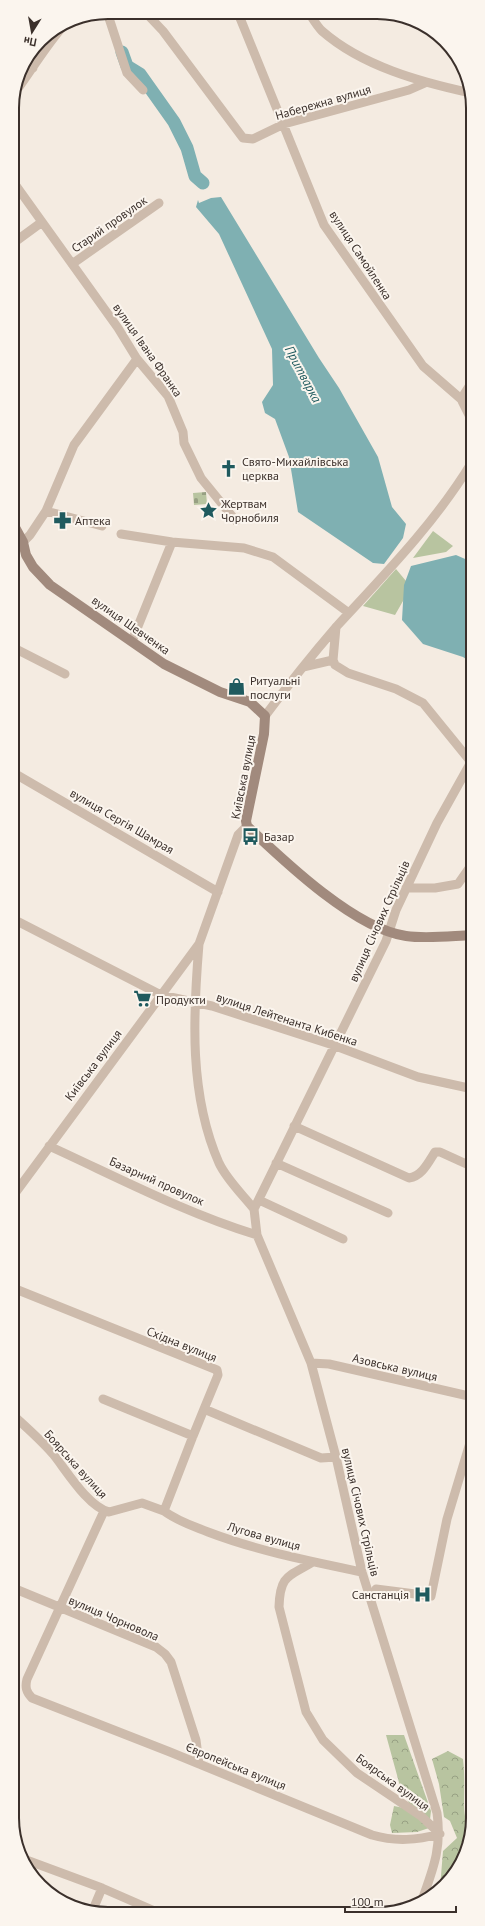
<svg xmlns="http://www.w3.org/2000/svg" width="485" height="1926" font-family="'PT Sans',sans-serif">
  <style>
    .forest { fill: url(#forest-crowns) }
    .cemetery { fill: url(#cemetery-stones) }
    .park { fill: #b8c4a0 }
    .water { fill: #7fb0b2 }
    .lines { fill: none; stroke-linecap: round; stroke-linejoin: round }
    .river { stroke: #7fb0b2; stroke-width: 13 }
    .street { stroke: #cdbbac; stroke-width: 9 }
    .secondary { stroke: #a18a7d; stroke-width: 10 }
    .labels { text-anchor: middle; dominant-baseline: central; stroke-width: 4; stroke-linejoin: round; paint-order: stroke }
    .street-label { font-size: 12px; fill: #3b302b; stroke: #fbf5ee }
    .poi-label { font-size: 12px; fill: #3b302b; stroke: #fbf5ee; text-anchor: start }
    .water-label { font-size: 13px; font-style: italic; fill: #1f5a5e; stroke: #fbf5ee }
    .rim { fill: none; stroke: #3b302b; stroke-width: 2 }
  </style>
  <defs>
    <pattern id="forest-crowns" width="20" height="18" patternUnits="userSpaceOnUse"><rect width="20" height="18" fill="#b8c4a0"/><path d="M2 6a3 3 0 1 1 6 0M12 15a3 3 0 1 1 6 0" fill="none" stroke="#97a083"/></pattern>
    <pattern id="cemetery-stones" width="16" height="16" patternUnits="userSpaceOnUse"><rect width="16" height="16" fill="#b8c4a0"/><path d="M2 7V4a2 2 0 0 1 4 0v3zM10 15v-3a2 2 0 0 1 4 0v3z" fill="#97a083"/></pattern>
  </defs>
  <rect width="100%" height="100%" fill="#f4ebe1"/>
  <path class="forest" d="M386,1735H404L431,1811L429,1828L417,1832L392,1833L390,1825L394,1806L404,1808L409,1803L400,1786Z
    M448,1751L463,1759C465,1775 464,1789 464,1805C464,1817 468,1828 469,1839C469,1857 453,1878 440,1888L443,1851L457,1838L450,1821L444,1817L439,1784L432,1759Z"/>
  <path class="cemetery" d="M206,492L207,504L194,505L193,493Z"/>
  <path class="park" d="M433,531L453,546L446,552L413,558Z
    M396,569L411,587L395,615L363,606Z"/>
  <path class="water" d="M221,197L319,358L339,388L378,457L392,507L406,524L403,538L384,564L373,563L298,512L289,457L275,419L265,413L262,402L273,385L272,349L219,234L196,207L198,200L199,203L211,198Z
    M456,555L472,562V663L463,657L423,644L402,620L404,585L411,566Z"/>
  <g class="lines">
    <path class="river" d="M122,52L127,66L140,74L174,122L187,148L195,176L203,183"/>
    <path class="street" d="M107,12L127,73L143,90
      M145,12L163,31L243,138L253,139L284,124L409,90L425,83
      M238,13L324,225L423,366L461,399L472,421
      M309,13C313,19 317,26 322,31C362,66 420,82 471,93
      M25,64L33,68
      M14,94C32,70 46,45 66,23
      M12,180L118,328L137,359L168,396L183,432L184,443L201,478L236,521
      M12,244L42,222
      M72,264L159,203
      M461,399L472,382
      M46,511L102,526
      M121,534L172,542L244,548L273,557L349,613
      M23,542L30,535L46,511L74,445L137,359
      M336,627L333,660L335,665L348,673L396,689L423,703L471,762L437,823L396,910L386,941L254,1209L257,1235L311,1363L336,1457L362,1572L437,1813C442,1849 433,1869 421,1903
      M132,641L172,542
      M12,647L65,674
      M303,667L333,660
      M265,716C288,685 312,655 337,626C385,574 435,523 472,462
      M12,772L218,892
      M406,888H435L458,884L472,864
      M13,919L161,995L212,1006L333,1045L418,1077L473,1089
      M199,944C193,1016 189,1095 219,1163C227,1180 243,1195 254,1209
      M294,1126L409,1178C422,1176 428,1163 435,1152H440L473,1167
      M49,1146C117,1177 185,1213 257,1235
      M276,1163L388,1213
      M13,1196L199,944L238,835L247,826
      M259,1200L343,1239
      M13,1288L217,1370L218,1375L204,1409L321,1458L336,1457
      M311,1363L329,1364L473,1397
      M13,1415C26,1427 41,1440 53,1454C66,1470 88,1507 109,1512L142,1503L164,1511L193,1436L103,1399
      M193,1436L204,1409
      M104,1511L27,1679C25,1687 26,1692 32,1698L170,1752L372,1835C396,1842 417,1840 440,1834
      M164,1511C177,1521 193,1526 208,1532C258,1551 309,1561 362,1572
      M313,1562C288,1577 280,1575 279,1607L306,1712L323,1740L357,1773L421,1816L440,1834
      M13,1588L156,1647L165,1654L171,1662L196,1740L199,1764
      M376,1589L431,1596L447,1519L473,1433
      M21,1858L102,1888L157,1912
      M92,1912L102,1888"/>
    <path class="secondary" d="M12,522L23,542L26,555L33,567L50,585L164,664L220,692L250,702L265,716L264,734L246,821L247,826C284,861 355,929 406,936C427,939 450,936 472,935
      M12,552L23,542"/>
  </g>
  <defs>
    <symbol id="church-bare" viewBox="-9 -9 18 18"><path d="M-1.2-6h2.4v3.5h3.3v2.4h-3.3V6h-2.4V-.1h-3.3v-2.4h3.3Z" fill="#1f5a5e" stroke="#fbf5ee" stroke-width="2.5" paint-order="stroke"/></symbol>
    <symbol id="sight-bare" viewBox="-9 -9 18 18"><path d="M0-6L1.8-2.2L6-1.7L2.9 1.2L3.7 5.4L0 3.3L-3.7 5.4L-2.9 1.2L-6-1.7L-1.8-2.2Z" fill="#1f5a5e" stroke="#fbf5ee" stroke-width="2.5" paint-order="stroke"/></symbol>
    <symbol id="pharmacy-bare" viewBox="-9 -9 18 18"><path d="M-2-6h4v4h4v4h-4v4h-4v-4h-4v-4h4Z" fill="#1f5a5e" stroke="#fbf5ee" stroke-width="2.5" paint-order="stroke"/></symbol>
    <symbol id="shop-bare" viewBox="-9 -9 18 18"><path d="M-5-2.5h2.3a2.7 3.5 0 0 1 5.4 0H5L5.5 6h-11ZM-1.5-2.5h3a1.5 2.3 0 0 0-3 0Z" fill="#1f5a5e" stroke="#fbf5ee" stroke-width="2.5" paint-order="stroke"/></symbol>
    <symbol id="bus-bare" viewBox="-9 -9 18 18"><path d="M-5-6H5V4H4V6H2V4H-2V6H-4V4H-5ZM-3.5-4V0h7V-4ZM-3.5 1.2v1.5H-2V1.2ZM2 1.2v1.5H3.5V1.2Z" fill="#1f5a5e" stroke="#fbf5ee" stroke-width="2.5" paint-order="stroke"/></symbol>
    <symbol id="supermarket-bare" viewBox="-9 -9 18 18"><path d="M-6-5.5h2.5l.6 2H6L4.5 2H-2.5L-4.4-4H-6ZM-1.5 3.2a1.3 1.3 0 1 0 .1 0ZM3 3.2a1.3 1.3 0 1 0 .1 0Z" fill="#1f5a5e" stroke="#fbf5ee" stroke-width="2.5" paint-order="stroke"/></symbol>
    <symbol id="hospital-bare" viewBox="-9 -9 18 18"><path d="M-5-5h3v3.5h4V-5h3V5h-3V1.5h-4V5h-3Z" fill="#1f5a5e" stroke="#fbf5ee" stroke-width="2.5" paint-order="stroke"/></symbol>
  </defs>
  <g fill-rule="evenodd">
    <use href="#church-bare" x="216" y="456" width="25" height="25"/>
    <use href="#sight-bare" x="196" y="498" width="25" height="25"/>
    <use href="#pharmacy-bare" x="50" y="508" width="25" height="25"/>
    <use href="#shop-bare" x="224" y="674" width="25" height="25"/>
    <use href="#bus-bare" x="238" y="824" width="25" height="25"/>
    <use href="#supermarket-bare" x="130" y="986" width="25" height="25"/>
    <use href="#hospital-bare" x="410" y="1582" width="25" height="25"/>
  </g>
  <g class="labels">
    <g class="street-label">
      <text transform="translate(323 102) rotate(-16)">Набережна вулиця</text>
      <text transform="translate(109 224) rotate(-35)">Старий провулок</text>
      <text transform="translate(361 255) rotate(57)">вулиця Самойленка</text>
      <text transform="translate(148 350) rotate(55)">вулиця Івана Франка</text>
      <text transform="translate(131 625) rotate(35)">вулиця Шевченка</text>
      <text transform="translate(243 777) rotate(-79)">Київська вулиця</text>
      <text transform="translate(122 821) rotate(30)">вулиця Сергія Шамрая</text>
      <text transform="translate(379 921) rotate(-66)">вулиця Січових Стрільців</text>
      <text transform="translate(287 1019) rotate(18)">вулиця Лейтенанта Кибенка</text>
      <text transform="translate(93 1065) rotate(-53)">Київська вулиця</text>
      <text transform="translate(157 1181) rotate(24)">Базарний провулок</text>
      <text transform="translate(182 1344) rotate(22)">Східна вулиця</text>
      <text transform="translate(395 1367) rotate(13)">Азовська вулиця</text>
      <text transform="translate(76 1464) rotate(48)">Боярська вулиця</text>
      <text transform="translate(361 1512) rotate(77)">вулиця Січових Стрільців</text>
      <text transform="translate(264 1536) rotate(16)">Лугова вулиця</text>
      <text transform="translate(114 1618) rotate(23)">вулиця Чорновола</text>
      <text transform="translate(236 1766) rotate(22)">Європейська вулиця</text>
      <text transform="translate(393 1782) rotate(36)">Боярська вулиця</text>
    </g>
    <g class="poi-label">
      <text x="242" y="461">Свято-Михайлівська<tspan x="242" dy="14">церква</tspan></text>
      <text x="221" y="503">Жертвам<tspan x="221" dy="14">Чорнобиля</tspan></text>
      <text x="75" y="520">Аптека</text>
      <text x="250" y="680">Ритуальні<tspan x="250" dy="14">послуги</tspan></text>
      <text x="264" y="836">Базар</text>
      <text x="156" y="999">Продукти</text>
      <text x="409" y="1594" text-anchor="end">Санстанція</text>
    </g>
    <g class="water-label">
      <text transform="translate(303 374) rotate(62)">Притварка</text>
    </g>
  </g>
  <path d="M0 0H485V1926H0ZM108 19H377A89 89 0 0 1 466 108V1818A89 89 0 0 1 377 1907H108A89 89 0 0 1 19 1818V108A89 89 0 0 1 108 19Z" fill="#fbf5ee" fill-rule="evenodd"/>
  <path class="rim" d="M108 19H377A89 89 0 0 1 466 108V1818A89 89 0 0 1 377 1907H108A89 89 0 0 1 19 1818V108A89 89 0 0 1 108 19Z"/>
  <g transform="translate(32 32) rotate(191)" stroke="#fbf5ee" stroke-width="3" paint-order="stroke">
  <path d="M0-3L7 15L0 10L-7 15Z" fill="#3b302b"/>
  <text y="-6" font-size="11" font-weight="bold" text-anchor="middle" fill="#3b302b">Пн</text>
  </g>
  <path d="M345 1906v6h111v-6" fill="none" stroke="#3b302b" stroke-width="2"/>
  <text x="351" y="1906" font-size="12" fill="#3b302b" stroke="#fbf5ee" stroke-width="3" paint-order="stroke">100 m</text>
</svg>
